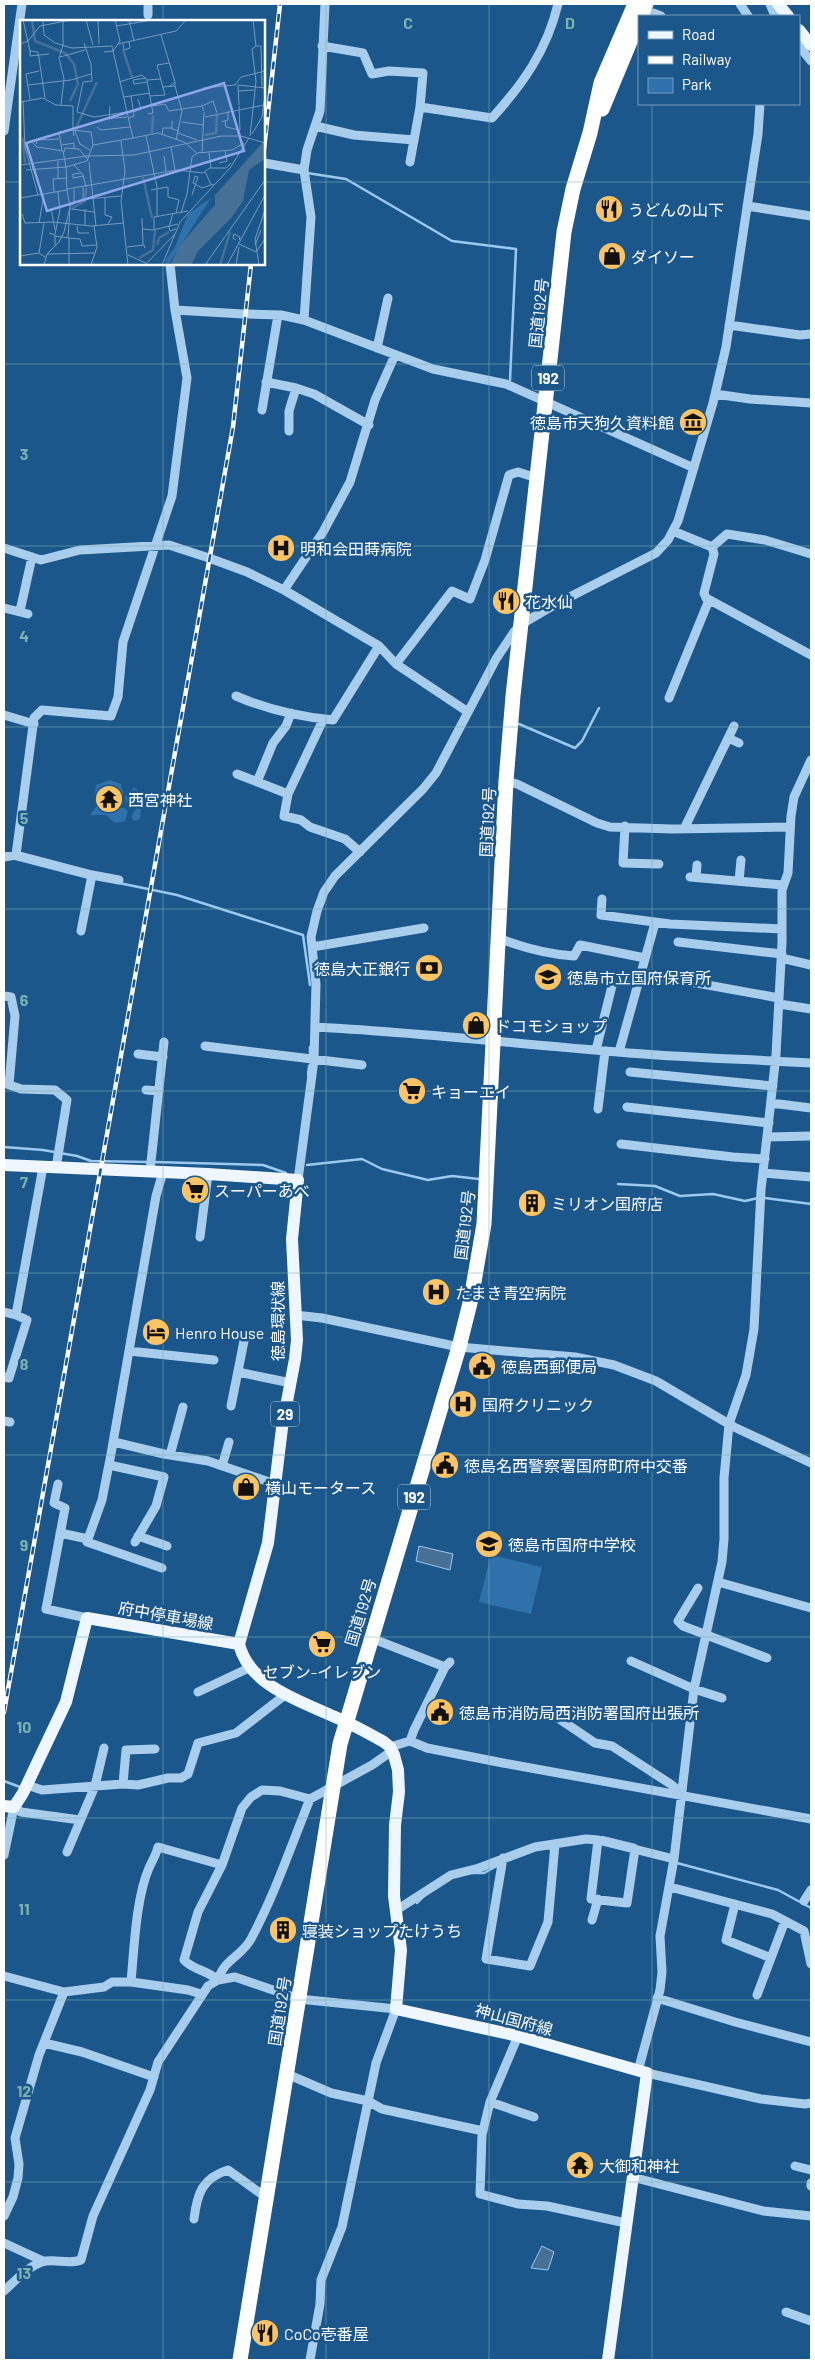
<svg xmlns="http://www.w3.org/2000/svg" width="815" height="2364" font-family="Barlow,'Noto Sans JP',sans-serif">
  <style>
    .green { fill: #2f71aa }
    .water { fill: #477096; stroke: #9bc9ef }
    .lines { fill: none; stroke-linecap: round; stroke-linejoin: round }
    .stream { stroke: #9bc9ef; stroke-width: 2.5 }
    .minor { stroke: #a8cded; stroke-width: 9 }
    .major { stroke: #eef6ff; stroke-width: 12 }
    .highway { stroke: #fff; stroke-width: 15 }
    .rail-casing { stroke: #fff; stroke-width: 4.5 }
    .rail { stroke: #1c578c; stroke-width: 2.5; stroke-dasharray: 8; stroke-linecap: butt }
    .grid { fill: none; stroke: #7bb4af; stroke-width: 1; stroke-opacity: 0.55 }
    .labels { text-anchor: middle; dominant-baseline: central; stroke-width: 5; stroke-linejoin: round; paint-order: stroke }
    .shield { fill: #1c578c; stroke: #bbcddc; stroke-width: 1 }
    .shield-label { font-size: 15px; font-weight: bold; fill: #fff }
    .poi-label { font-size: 16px; fill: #fff; stroke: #1c578c; text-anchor: start }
    .street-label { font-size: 16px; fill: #fff; stroke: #1c578c }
    .inset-river { fill: none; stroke: #477096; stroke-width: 2.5 }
    .inset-road { fill: none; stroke: #779aba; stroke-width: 1 }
    .view { fill: #8ea6ec; fill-opacity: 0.15; stroke: #8ea6ec; stroke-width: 2.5 }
    .inset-edge { fill: none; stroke: #fff; stroke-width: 2.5 }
    .grid-label { font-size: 16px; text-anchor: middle; font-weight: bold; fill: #7bb4af; stroke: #1c578c; stroke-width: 5; stroke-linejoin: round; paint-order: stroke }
  </style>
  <rect width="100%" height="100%" fill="#1c578c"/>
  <path class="green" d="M110,780L121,784L123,793L118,796L106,790L98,799L95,794L96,785Z
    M134,787L142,793L140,819L134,821L131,816L136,809L126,802L125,797Z
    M96,807L124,808L128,811L125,821L115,823L106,815H90Z
    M491,1555L542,1567L531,1614L479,1602Z"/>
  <path class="water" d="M419,1546L453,1554L450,1570L416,1561Z
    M542,2246L554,2252L548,2270L531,2268Z"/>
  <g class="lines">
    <path class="stream" d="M307,173L346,179L452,241L516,249L510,380
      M519,724L575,748L582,741L599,708
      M12,858L89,878
      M119,883L177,895L303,935L310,985
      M310,1054V1047
      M308,1075L309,1066
      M4,1147L43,1150L77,1156L91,1161L148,1162
      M154,1162L263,1165L286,1173
      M307,1165L362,1159L382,1169L428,1180L452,1176L479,1179
      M618,1184L655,1186L680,1196L713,1194L745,1201L758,1198
      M765,1198L811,1204
      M4,1781L20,1787
      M602,1837L635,1845
      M677,1863L778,1890L811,1908
      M472,1873H484L497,1866
      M417,1903L423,1897"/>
    <path class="minor" d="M148,4V15
      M740,4L748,16
      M770,4L775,16
      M653,13L661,16
      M322,46L363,53L372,74L389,71L423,73L420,107L410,162
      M799,46L811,61
      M420,107L492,118C523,84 547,50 558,4
      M315,126L354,135L414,140
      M4,131L22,4
      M264,163L304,170
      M747,206L811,216
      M170,264L175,310
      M249,314L281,315L304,320L433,369L506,384L694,468
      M304,320L311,217L304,170L307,150L320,111L325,4
      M729,325L800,335L811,334
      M377,348L388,298
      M266,382L296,388L289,411V431
      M296,388L314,394L369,425
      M715,394L750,399L811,403
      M262,410L278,315
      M673,531L712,547L714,554L704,593L706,598L811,655
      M712,547L727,534L765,540L811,554
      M4,548L41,560L80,550L169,545L209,558L247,572L284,590L379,646L396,664L468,712
      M284,590L323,532L350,482L375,400L395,355
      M4,608L28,614
      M20,611L32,557
      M396,664L452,591L470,599L485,560L509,475L518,472L537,478
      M236,696C266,709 300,717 333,720L379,646
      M669,698L709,600
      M4,715L34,724
      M323,720L288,794L284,816L301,820L310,827L345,839L360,852
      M728,738L739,743
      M237,774L288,794
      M506,781L517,784L597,823L610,827L672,829L790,827
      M257,782L273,743L286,726L291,713
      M625,826L623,863L659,864
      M684,829L734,726
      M16,855L34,718L42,710L111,716L118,697L123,642L172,496L187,378L175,310L243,314
      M4,857L16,855L92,875L81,931
      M92,875L119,880
      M690,877L783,885
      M696,877L697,865
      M739,881L741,860
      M602,899L601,915L670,924L782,929
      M498,938C524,948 547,954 574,956L580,945L645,958
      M678,942L782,954
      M312,947L424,928
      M781,958L811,965
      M641,973L779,998
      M4,996L11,997L15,1016L9,1085
      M779,1004L811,1009
      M315,1027C416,1032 517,1044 618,1052C682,1058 747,1059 811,1063
      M205,1046L362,1065
      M596,1050L612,986
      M619,1052L655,923
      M138,1054L163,1057
      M630,1072L773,1086
      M4,1083L21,1089L55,1090L67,1100L56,1168
      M146,1090L159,1091
      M771,1103L811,1108
      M627,1107L769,1123
      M598,1109L605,1051
      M767,1137L811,1136
      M621,1144L733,1157L765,1159
      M150,1171L164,1042
      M763,1173L811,1177
      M298,1180L314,1060L316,984L311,937L317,911L324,892L335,876L423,789L436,773L496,659L514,632L520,625L554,605L656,553L668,540L678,521L713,403L726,347L758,134L760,104
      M200,1237L208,1174
      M4,1312L16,1315L43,1167
      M295,1315L322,1318L459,1347L575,1357L614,1365L656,1381L734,1427L811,1463
      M129,1351L214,1360
      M238,1372L291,1383
      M4,1377L9,1378L27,1320L16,1315
      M231,1406L244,1341
      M4,1421L10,1422
      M114,1442L164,1454L208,1461L275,1484
      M170,1455L183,1407
      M109,1465L164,1477L156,1506L135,1542
      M222,1466L229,1442
      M58,1484L54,1503L65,1508L46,1609L87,1618
      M60,1533L88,1539L102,1500L111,1454L156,1196L163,1172
      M138,1536L167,1546
      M87,1542L162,1568
      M718,1582L811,1608
      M698,1588L678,1621L683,1626L767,1658
      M371,1638L445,1667
      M631,1661L694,1689L722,1698
      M198,1692L251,1667
      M541,1716L546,1710L595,1743L612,1746L672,1785L682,1794
      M410,1741L427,1748L503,1763L811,1819
      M390,1747L410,1741L414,1730L445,1667L450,1662
      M123,1784L126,1750L155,1749
      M27,1785L42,1790L123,1784L138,1785L168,1778H181L188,1774L198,1743L236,1733L285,1695
      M310,1799C291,1846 275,1894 251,1939C241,1957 224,1959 218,1980C207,1970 193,1970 184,1960L198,1912L222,1865L242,1808L251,1797L262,1790L280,1791L310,1799L372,1765L392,1751
      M14,1807L21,1812L80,1820
      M598,1840L591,1899L627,1903L635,1849
      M67,1852L95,1786L104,1748
      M4,1855L14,1807
      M503,1858L486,1959L530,1966L548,1922L555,1844
      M670,1887L772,1914L804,1931L811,1964
      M804,1901L811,1890
      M735,1904L726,1940L771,1958
      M395,1911L451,1875L479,1868L535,1847L586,1839L598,1840L674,1859
      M592,1920L598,1899
      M4,1976L64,1992L104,1987L112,1982H131L188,1990L201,1994
      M131,1982C134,1950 136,1897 149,1868C152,1861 156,1855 158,1847L222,1865
      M757,1995L785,1921
      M657,1998L735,2022L811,2042
      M518,2036L490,2102L482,2135L480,2194L518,2204L547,2206L626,2223
      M44,2043L82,2052L154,2077
      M638,2071L660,1990L662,1972L660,1936L674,1859L694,1689L722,1562L724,1539V1478L729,1424L746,1375L754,1329L761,1190L776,1055L782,942V890L788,873L791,816L794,797L811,760
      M647,2073L761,2099L805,2104L811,2103
      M287,2074L331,2093L368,2101L382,2109L483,2131
      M490,2102L534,2117
      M795,2166L811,2170
      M632,2177L763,2211L811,2216
      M811,2186V2183
      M4,2216L13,2197L18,2178L19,2164L15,2138L39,2055L64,1992
      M194,2219C197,2194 202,2178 228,2170L267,2198
      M4,2243L43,2261
      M4,2291C15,2281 27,2267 42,2262C54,2258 68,2265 81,2260L93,2216L150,2090L158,2062L208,1986L218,1980L235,1977L299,1999L396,2009L376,2063L342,2227L321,2280L320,2304L310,2360
      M786,2312L811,2321"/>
    <path class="major" d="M778,4L788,16
      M799,30L811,45
      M4,1165L208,1174L298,1180L292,1239L297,1340L295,1359L282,1428L268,1543L239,1644C249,1686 301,1701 335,1717C352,1724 368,1733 384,1742L390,1747L394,1755L398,1770L399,1792L395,1825L394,1896L401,1950L396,2009L518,2036L647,2073L608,2360
      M4,1806L14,1807L23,1793L66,1702L87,1618L239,1644"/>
    <path class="highway" d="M641,16L646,4
      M602,109L639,20
      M240,2360L340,1744L459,1347L471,1299L484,1224L506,781L513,696L564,232L573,189L590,133L601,83L635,4"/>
    <defs>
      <path id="rail" d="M264,149L280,4
        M4,1712L233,427L251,264"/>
    </defs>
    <use href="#rail" class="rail-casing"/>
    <use href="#rail" class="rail"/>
  </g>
  <path class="grid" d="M163,4V21M326,4V2360M489,4V2360M652,4V16M652,104V2360M4,182H21M264,182H811M163,264V2360M4,364H811M4,546H811M4,727H811M4,909H811M4,1091H811M4,1273H811M4,1455H811M4,1637H811M4,1818H811M4,2000H811M4,2182H811"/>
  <defs>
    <symbol id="restaurant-disc" viewBox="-11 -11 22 22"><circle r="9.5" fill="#fdc466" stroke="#1c578c"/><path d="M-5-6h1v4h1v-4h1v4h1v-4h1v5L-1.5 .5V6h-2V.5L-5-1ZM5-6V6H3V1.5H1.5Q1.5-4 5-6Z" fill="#111"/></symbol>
    <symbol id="shop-disc" viewBox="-11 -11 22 22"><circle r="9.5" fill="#fdc466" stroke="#1c578c"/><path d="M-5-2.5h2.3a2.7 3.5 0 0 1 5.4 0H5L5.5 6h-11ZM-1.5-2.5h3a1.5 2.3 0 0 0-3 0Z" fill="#111"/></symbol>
    <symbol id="museum-disc" viewBox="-11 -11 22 22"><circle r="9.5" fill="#fdc466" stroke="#1c578c"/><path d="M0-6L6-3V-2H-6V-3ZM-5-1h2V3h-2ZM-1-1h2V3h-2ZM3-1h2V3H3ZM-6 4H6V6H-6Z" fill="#111"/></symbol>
    <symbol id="hospital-disc" viewBox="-11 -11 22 22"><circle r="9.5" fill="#fdc466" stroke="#1c578c"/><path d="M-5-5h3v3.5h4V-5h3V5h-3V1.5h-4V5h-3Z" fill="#111"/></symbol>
    <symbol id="temple-disc" viewBox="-11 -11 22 22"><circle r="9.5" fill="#fdc466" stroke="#1c578c"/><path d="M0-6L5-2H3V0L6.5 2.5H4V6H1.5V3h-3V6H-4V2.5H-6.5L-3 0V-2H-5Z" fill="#111"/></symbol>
    <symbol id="bank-disc" viewBox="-11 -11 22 22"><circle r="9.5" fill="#fdc466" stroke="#1c578c"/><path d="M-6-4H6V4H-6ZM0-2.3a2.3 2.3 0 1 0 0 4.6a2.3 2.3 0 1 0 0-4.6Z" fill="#111"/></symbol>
    <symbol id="school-disc" viewBox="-11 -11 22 22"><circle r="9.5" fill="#fdc466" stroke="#1c578c"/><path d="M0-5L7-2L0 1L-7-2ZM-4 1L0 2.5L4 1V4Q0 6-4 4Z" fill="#111"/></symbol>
    <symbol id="supermarket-disc" viewBox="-11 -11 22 22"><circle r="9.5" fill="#fdc466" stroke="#1c578c"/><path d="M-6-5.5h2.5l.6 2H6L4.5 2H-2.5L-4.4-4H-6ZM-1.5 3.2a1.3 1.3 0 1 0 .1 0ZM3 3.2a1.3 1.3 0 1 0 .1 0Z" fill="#111"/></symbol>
    <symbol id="building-disc" viewBox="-11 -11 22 22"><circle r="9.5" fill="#fdc466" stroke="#1c578c"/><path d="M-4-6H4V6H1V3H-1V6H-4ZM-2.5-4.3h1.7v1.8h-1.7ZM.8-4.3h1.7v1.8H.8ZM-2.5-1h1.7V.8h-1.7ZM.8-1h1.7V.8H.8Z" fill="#111"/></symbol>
    <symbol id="hotel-disc" viewBox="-11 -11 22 22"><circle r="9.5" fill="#fdc466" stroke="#1c578c"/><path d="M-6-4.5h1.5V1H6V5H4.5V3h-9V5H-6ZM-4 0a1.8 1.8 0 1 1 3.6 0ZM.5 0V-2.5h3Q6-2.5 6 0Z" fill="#111"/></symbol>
    <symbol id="civic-disc" viewBox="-11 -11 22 22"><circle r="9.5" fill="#fdc466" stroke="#1c578c"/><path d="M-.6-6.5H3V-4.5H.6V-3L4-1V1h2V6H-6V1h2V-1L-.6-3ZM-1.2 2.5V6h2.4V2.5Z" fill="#111"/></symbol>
  </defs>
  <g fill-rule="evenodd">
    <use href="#restaurant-disc" x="593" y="193" width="32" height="32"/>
    <use href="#shop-disc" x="596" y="240" width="32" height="32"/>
    <use href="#museum-disc" x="677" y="406" width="32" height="32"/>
    <use href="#hospital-disc" x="265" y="532" width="32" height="32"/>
    <use href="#restaurant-disc" x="490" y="585" width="32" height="32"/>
    <use href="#temple-disc" x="93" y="783" width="32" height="32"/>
    <use href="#bank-disc" x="413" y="952" width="32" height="32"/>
    <use href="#school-disc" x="532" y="961" width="32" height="32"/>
    <use href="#shop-disc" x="460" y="1009" width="32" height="32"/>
    <use href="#supermarket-disc" x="396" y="1075" width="32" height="32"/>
    <use href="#supermarket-disc" x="179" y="1174" width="32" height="32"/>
    <use href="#building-disc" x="516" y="1187" width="32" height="32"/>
    <use href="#hospital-disc" x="420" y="1276" width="32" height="32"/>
    <use href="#hotel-disc" x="140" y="1316" width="32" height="32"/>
    <use href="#civic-disc" x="466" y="1350" width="32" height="32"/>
    <use href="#hospital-disc" x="447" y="1388" width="32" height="32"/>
    <use href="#civic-disc" x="429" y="1449" width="32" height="32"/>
    <use href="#shop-disc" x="230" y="1471" width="32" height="32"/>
    <use href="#school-disc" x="473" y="1528" width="32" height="32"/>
    <use href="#supermarket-disc" x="306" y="1628" width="32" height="32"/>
    <use href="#civic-disc" x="424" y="1696" width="32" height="32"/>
    <use href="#building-disc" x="267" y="1914" width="32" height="32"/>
    <use href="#temple-disc" x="564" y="2149" width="32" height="32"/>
    <use href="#restaurant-disc" x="249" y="2317" width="32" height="32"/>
  </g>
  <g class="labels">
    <g class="shield">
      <rect x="532" y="365.5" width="32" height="25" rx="4"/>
      <rect x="271" y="1401.5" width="28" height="25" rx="4"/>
      <rect x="398" y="1484.5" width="32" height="25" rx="4"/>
    </g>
    <g class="shield-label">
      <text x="548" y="378">192</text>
      <text x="285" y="1414">29</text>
      <text x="414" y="1497">192</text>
    </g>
    <g class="poi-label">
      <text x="628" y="209">うどんの山下</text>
      <text x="631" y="256">ダイソー</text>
      <text x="674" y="422" text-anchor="end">徳島市天狗久資料館</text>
      <text x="300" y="548">明和会田蒔病院</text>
      <text x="525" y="601">花水仙</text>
      <text x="128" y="799">西宮神社</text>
      <text x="410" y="968" text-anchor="end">徳島大正銀行</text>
      <text x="567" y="977">徳島市立国府保育所</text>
      <text x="495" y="1025">ドコモショップ</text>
      <text x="431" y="1091">キョーエイ</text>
      <text x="214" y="1190">スーパーあべ</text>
      <text x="551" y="1203">ミリオン国府店</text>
      <text x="455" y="1292">たまき青空病院</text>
      <text x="175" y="1332">Henro House</text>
      <text x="501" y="1366">徳島西郵便局</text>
      <text x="482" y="1404">国府クリニック</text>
      <text x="464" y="1465">徳島名西警察署国府町府中交番</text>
      <text x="265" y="1487">横山モータース</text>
      <text x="508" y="1544">徳島市国府中学校</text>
      <text x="322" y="1671" text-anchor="middle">セブン-イレブン</text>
      <text x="459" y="1712">徳島市消防局西消防署国府出張所</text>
      <text x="302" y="1930">寝装ショップたけうち</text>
      <text x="599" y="2165">大御和神社</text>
      <text x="284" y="2333">CoCo壱番屋</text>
    </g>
    <g class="street-label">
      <text transform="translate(538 313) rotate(-84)">国道192号</text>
      <text transform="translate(487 822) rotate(-87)">国道192号</text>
      <text transform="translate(464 1225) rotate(-83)">国道192号</text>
      <text transform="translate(277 1321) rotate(-90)">徳島環状線</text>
      <text transform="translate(360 1612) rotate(-73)">国道192号</text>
      <text transform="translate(166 1615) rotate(10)">府中停車場線</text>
      <text transform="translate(279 2011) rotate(-81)">国道192号</text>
      <text transform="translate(514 2019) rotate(15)">神山国府線</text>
    </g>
  </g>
  <g transform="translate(20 20)">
    <rect width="245" height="245" fill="#1c578c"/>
    <path d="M191,178L148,245H143L148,241L144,242L155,227L168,194Z" fill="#2f71aa"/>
    <path d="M245,120V139L229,150L223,181L212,197L178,231L171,245H150L160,225L195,185V175Z" fill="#477096"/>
    <path class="inset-river" d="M12,0L15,21L45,33L54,44L58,64L50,81M103,30L112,57M55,110L77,62M132,113L133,95M185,115L196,113L197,95M3,118L5,143M123,157L132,198M51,189L65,181L66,168M137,225L139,218L149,212M119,238L133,230L135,210M200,245L210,212"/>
    <path class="inset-road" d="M3,0L10,31L18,32L25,78M23,0L24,15L35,23L52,28L92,26L93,31L84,32M66,0L73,25M78,0L79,24M109,0L114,21M96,6L133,0M141,15L155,62M0,24L8,21L20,6L51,0M98,24L156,11L166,0M103,24L104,30L110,28L109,22M236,26H241L242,68M10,31V36L29,34M40,37L65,30M126,58L113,60L114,64L127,62M127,60L133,93L128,94M99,62L122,55L127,60L141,59M8,65L51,60L71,54M218,65L245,68M218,65L219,85M155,66L162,91L156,120M142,67L155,66V62L150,66M183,68L215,65L221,57L245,51M218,71L234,70M130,76L145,75L137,45L149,43M104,77L130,73M10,79L6,54L19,51M3,81L5,127L18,175M0,82L23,78L36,85L53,86V110L71,112L73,125M41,85L44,59L39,38L43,25V2M90,86L89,99L94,98M133,86L145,84L149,91L182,86L184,91M182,86L193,81L197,93M219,86L220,110M57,92L63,62L72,61L71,44L64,23M57,92L74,97L106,92M113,92L121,89L118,79M94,94V98L107,97M185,97L244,85M109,98L114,96L111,76M152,101V109L159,111M205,101L206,107L219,110L220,115M162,102L184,105M201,102L208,100V91M77,107L81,110L110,107M55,111L60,124L70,130M158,113L177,120M232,114L242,97L244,81M142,115L143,108H152M126,116L137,167V196M230,116L236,61L232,29L236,26L233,0M113,118L138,113L164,122L177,133L212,130L224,123M101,121L105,151L101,181L108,245M6,123L11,121L17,127L43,131L46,147L6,150M16,124L17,120L39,119M42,125L54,123V129M73,125L113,118L93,31L100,21L95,0M151,127L155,150M42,131L39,112L53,110L54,116M44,132L45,128L59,129L68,140M182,133L184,92M189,133L191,148M144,136L146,152M38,141V158M69,142L76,206M199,143L207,141L205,131M0,145L67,136L114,135L201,116H221L245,123M54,145L63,155L66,167M185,151L191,165M61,153L53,154V158L64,156M178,157L175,156L173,163L182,168L194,164M47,169L157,150L183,153L190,148H206L211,143M131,170L148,167V177L159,180L156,193M34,172L33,159L46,158M172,175L178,157M0,178L47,170L46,147L67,141L73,125M85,178V195L92,197L88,204M66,179L101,176M58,182L63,179V167M50,186L54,184V169M31,188L35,210M52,189L74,192M153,193L149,207L150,211L156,209M161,193L167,174L172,137L177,133M2,194L5,203L33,202M122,198L123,225M33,202L71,206L104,203M19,203L23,180M57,206L58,213H69M65,206V189M123,209L133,210L158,204M134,209V197L168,191M29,213L35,215V225M35,214L40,190L38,172M35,216L49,218V245M48,217L50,187M49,218L60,219L62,226L76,225M216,220L213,218L214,214L220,217L219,220M219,224L236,232M235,225L241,210M107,227L124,225L125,228M236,232L245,219M19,233L24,203M27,234L75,233M108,235L126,243M0,236L19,233L25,237M24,245L27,234L39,222L44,212L50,187L47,170M71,245L77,227L74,206M125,245L155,214M142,245L160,202L210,148L229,118M185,245L245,160M207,245L245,175M216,245L219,227M239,245L235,219L245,190"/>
    <path class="view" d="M204,63L224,131L27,191L6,123Z"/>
    <rect width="245" height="245" class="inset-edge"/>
  </g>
  <g class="grid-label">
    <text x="408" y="29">C</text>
    <text x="570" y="29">D</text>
    <text x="24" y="460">3</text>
    <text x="24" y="642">4</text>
    <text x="24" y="824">5</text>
    <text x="24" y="1006">6</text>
    <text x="24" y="1188">7</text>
    <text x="24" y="1370">8</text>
    <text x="24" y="1551">9</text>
    <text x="24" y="1733">10</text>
    <text x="24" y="1915">11</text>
    <text x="24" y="2097">12</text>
    <text x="24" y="2279">13</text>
  </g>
  <rect width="815" height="2364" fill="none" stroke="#ffffff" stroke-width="10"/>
  <rect x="638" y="15" width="162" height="90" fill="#1c578c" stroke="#779aba"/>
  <rect x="648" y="31" width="25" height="8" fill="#eef6ff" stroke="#779aba"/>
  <text x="682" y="40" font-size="15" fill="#ffffff">Road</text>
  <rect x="648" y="56" width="25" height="8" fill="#ffffff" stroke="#779aba"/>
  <text x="682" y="65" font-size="15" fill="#ffffff">Railway</text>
  <rect x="648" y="78" width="25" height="15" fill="#2f71aa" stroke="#779aba"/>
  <text x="682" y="90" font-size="15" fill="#ffffff">Park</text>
</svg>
